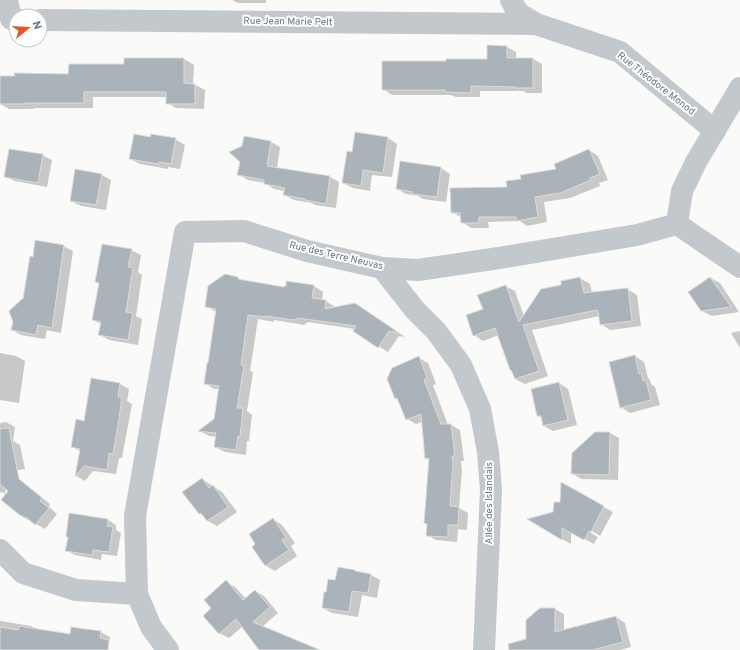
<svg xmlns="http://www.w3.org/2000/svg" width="740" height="650" font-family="Overpass,sans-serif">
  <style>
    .shadow { fill: #0003 }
    .building { fill: #aab3b9; stroke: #dcdcda }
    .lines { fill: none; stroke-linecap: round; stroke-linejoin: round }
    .minor { stroke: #c3c8cc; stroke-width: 22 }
    .labels { text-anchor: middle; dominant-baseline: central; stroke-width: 4; stroke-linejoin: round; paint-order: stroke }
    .street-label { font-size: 10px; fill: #657683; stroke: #fff }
  </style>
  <rect width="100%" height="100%" fill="#fafaf8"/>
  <path class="shadow" d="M232,0H266V3H238Z
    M507,47L516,52V59H533L542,64V93H526L524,91H480V97H456L451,95H392L383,89L447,62L488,60Z
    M125,59H184L194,65L193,84L205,90L204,109L176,108L167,103V97H93V108H34V109H9L0,104V77L69,75L125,65Z
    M245,137L271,142L280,147L277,169L330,177L339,182L336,208L315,205L312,203L294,200L284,195L285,191L274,189L265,183L248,180L239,175Z
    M151,138L175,139L185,145L180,169L168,167V169L140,164L130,159Z
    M388,138L397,144L392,177L372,175L370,191L353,188L343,183L353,153Z
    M589,150L598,156L608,180L599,183L600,186L570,198L544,202L547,222L527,226L520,221L488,222L489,228H471L462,222V218L452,212L508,188L522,180L557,170Z
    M42,155L52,160L47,187L15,181L5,176Z
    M400,163L441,168L450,174L446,202L423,199L418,196L406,194L397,189Z
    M102,175L111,180L106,210L81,206L71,201Z
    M63,246L73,251L61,333L47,330L45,339L21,335L12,330L24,300Z
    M131,250L141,255L138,272L142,275L136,316L142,319L138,345L109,340L99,334L101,324L93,320L100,283L96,281Z
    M225,276L238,278L244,281L285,288L314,286L323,292L322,301H326L335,307V308L365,310L405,337L399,336L388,352L354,331L355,329L308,322L304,325L274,320V322L258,319L250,371L253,372L247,411L252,415L249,441H247L246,455L225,452L215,447L217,437L209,436L200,431L215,419L220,389H214L205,383L216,312L206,306Z
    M580,278L590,284L592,293L627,289L637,295L641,326L610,330L601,324L600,316L532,330L548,376L525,384L515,379L499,335L483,341L474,335L484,310L505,286L515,291L524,316L562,285V282Z
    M710,278L720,283L739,312L712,316L702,311Z
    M740,331V348L731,333Z
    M0,353L16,356L25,361L19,403L0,400Z
    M635,356L644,362L648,378L650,380L651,384L655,387L660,405L630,413L621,407Z
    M419,358L428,363L436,384L433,385L448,425H451L460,430L464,461H461L462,470L459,508L468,513L467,530L458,529L457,542L436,540L427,535L430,461L426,458L422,422L416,424L407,419L400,401L395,398Z
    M559,383L568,389L577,425L553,431L544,426L542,418L538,416Z
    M120,384L129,389L127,401L132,404L122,458H119L116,474L93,471L85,481L76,476L80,451L72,447L84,422Z
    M6,422L15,427L13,441L20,445L25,469L8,472L5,494L2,492V493L0,492V423Z
    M610,433L619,438L618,480L581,479L572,473Z
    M202,479L222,492L237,512L217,526L208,521L206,517L200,514Z
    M19,480L28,486L50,504L49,507L57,514L45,529L21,516L2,500Z
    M562,484L613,512L600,536L587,528L586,530L598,537L594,544L571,532V544L529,520L554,513L561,504Z
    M70,515L108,520L116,525V530L121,533L117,556L102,554L101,560L75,555L66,550L69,538Z
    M273,519L282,525L295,543L291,546L297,556L275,571L266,566L253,547Z
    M338,568L355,571L359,573L371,575L380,580L377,598L362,595L358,617L332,613L323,608L336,581Z
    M226,582L235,587L246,599L255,591L264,596L278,613L262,627L308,650H260L242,627L229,638L219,633L213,608Z
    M555,609L564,614V631L616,617L625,623L631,647L620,650H527Z
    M0,621L31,626L39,630L71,635L100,632L110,637L108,650H0Z"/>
  <path class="building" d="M487,45L507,46V58H533V88H516V87L471,86V93L445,92V90H382V61H446V59H487Z
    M124,58H184V83L195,84V104H166V92H84V103H25V104H0V76H15L14,73L68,74L69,64H124Z
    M355,132L388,137L383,173L363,170L361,186L342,183L347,151L352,152Z
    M134,134L150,137L151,134L176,138L171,164L159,162L158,164L129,159Z
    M244,136L271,141L267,166L330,176L326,204L305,200V199L283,195L285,188L264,184V180L237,175L240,162L229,152L242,146Z
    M9,149L43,154L38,183L4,177Z
    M589,149L600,174L590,178L591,180L560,193L535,197L538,217L516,221V217H479V223H461L460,213H451L450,188L507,187L506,181L521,179L520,175L556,169L554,164Z
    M400,161L441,167L437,197L412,194L413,192L396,189Z
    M75,169L102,174L96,205L70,201Z
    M35,240L64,245L52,328L38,325L36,335L11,330L13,322L9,311L22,299H23L30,256L33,257Z
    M102,244L132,249L128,267L133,268L126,312L133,313L128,340L98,335L101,322L92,320L99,283L95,282Z
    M225,274L238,277V279L284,287V286H286V281L314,285L312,298L326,300L325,309L355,303L399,333L389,331L378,348L353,331L356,326L298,318L294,320L265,316V317L248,315L241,365L244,366L237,408H243L240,437L238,436L236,450L214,447L216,433L198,431L214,419L219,386L204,384L207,363H208L216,309L205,307L208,286Z
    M580,277L584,293L628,288L632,321L600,325L598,311H597V310L523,325L539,371L515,379L511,370H510L495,328L473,336L466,315L483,309L477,295L506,285L519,322L541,289L561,285V281Z
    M710,277L731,307L701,311L688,292Z
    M635,355L639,374L641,373L643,381L646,380L651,400L620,408L609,362Z
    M419,356L427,378L424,380L441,424H451L455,456H452L453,464L450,506L459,507L458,525H448V537L426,536L427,524L424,523L429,458L425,459L421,414L406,420L397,398L395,399L387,379L392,368Z
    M91,378L120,383L118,397H122L118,425L113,454L109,453L107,470L84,466L75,477L80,449L71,447L76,419L84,421Z
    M559,382L568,420L543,426L541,416H537L531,389Z
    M9,428L19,479L42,498L40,501L49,508L35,525L26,517L25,518L21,515V516L1,500L8,491L0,484V429Z
    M595,432H610L609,475L571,474L572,453Z
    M202,478L209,488L213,485L228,507L207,521L201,513L199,514L182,492Z
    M561,482L604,506L591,532L589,531L584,540L562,528V540L527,519L553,512L554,502H560Z
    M69,513L108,519L107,526L113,527L109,552L93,550L92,555L65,551L68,538L66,536Z
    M273,518L286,538L282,540L289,550L265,566L252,547L255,544L249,534Z
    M338,567L355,570V571L371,574L368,593L352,591L349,612L322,608L324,592H326L328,579L335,580Z
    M226,580L243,600L255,590L270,607L253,622L320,650H259L236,619L219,634L203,616L211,608L204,600Z
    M540,608H555V632L616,616L623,642L592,650H509L508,644L526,639V620Z
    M19,626L70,634L71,627L101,631L100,638L109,640L108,650H0V627L18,630Z"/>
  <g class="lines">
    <path class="minor" d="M7,0L11,19H16
      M511,0L518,13L536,24L620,52L715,131
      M40,20L536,24
      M677,224L740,267
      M382,268L415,310L436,331L461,365L480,409L488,452L491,490L484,650
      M0,550L23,573L76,590L137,594
      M168,650L151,627L137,594L135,516L185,232L244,231L307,251L382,268L418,270L499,258L637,235L677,224L682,191L696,162L740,88"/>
  </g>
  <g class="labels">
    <g class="street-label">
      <text transform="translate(288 22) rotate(1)">Rue Jean Marie Pelt</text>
      <text transform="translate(656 84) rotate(38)">Rue Théodore Monod</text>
      <text transform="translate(336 256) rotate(13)">Rue des Terre Neuvas</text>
      <text transform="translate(489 503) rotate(-90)">Allée des Islandais</text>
    </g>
  </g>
  <g transform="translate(28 28) rotate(72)"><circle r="19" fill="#ffffff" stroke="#c1c8cd"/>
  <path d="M0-3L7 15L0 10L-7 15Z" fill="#e4572e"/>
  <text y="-6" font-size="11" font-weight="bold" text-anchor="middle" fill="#657683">N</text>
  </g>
</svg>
